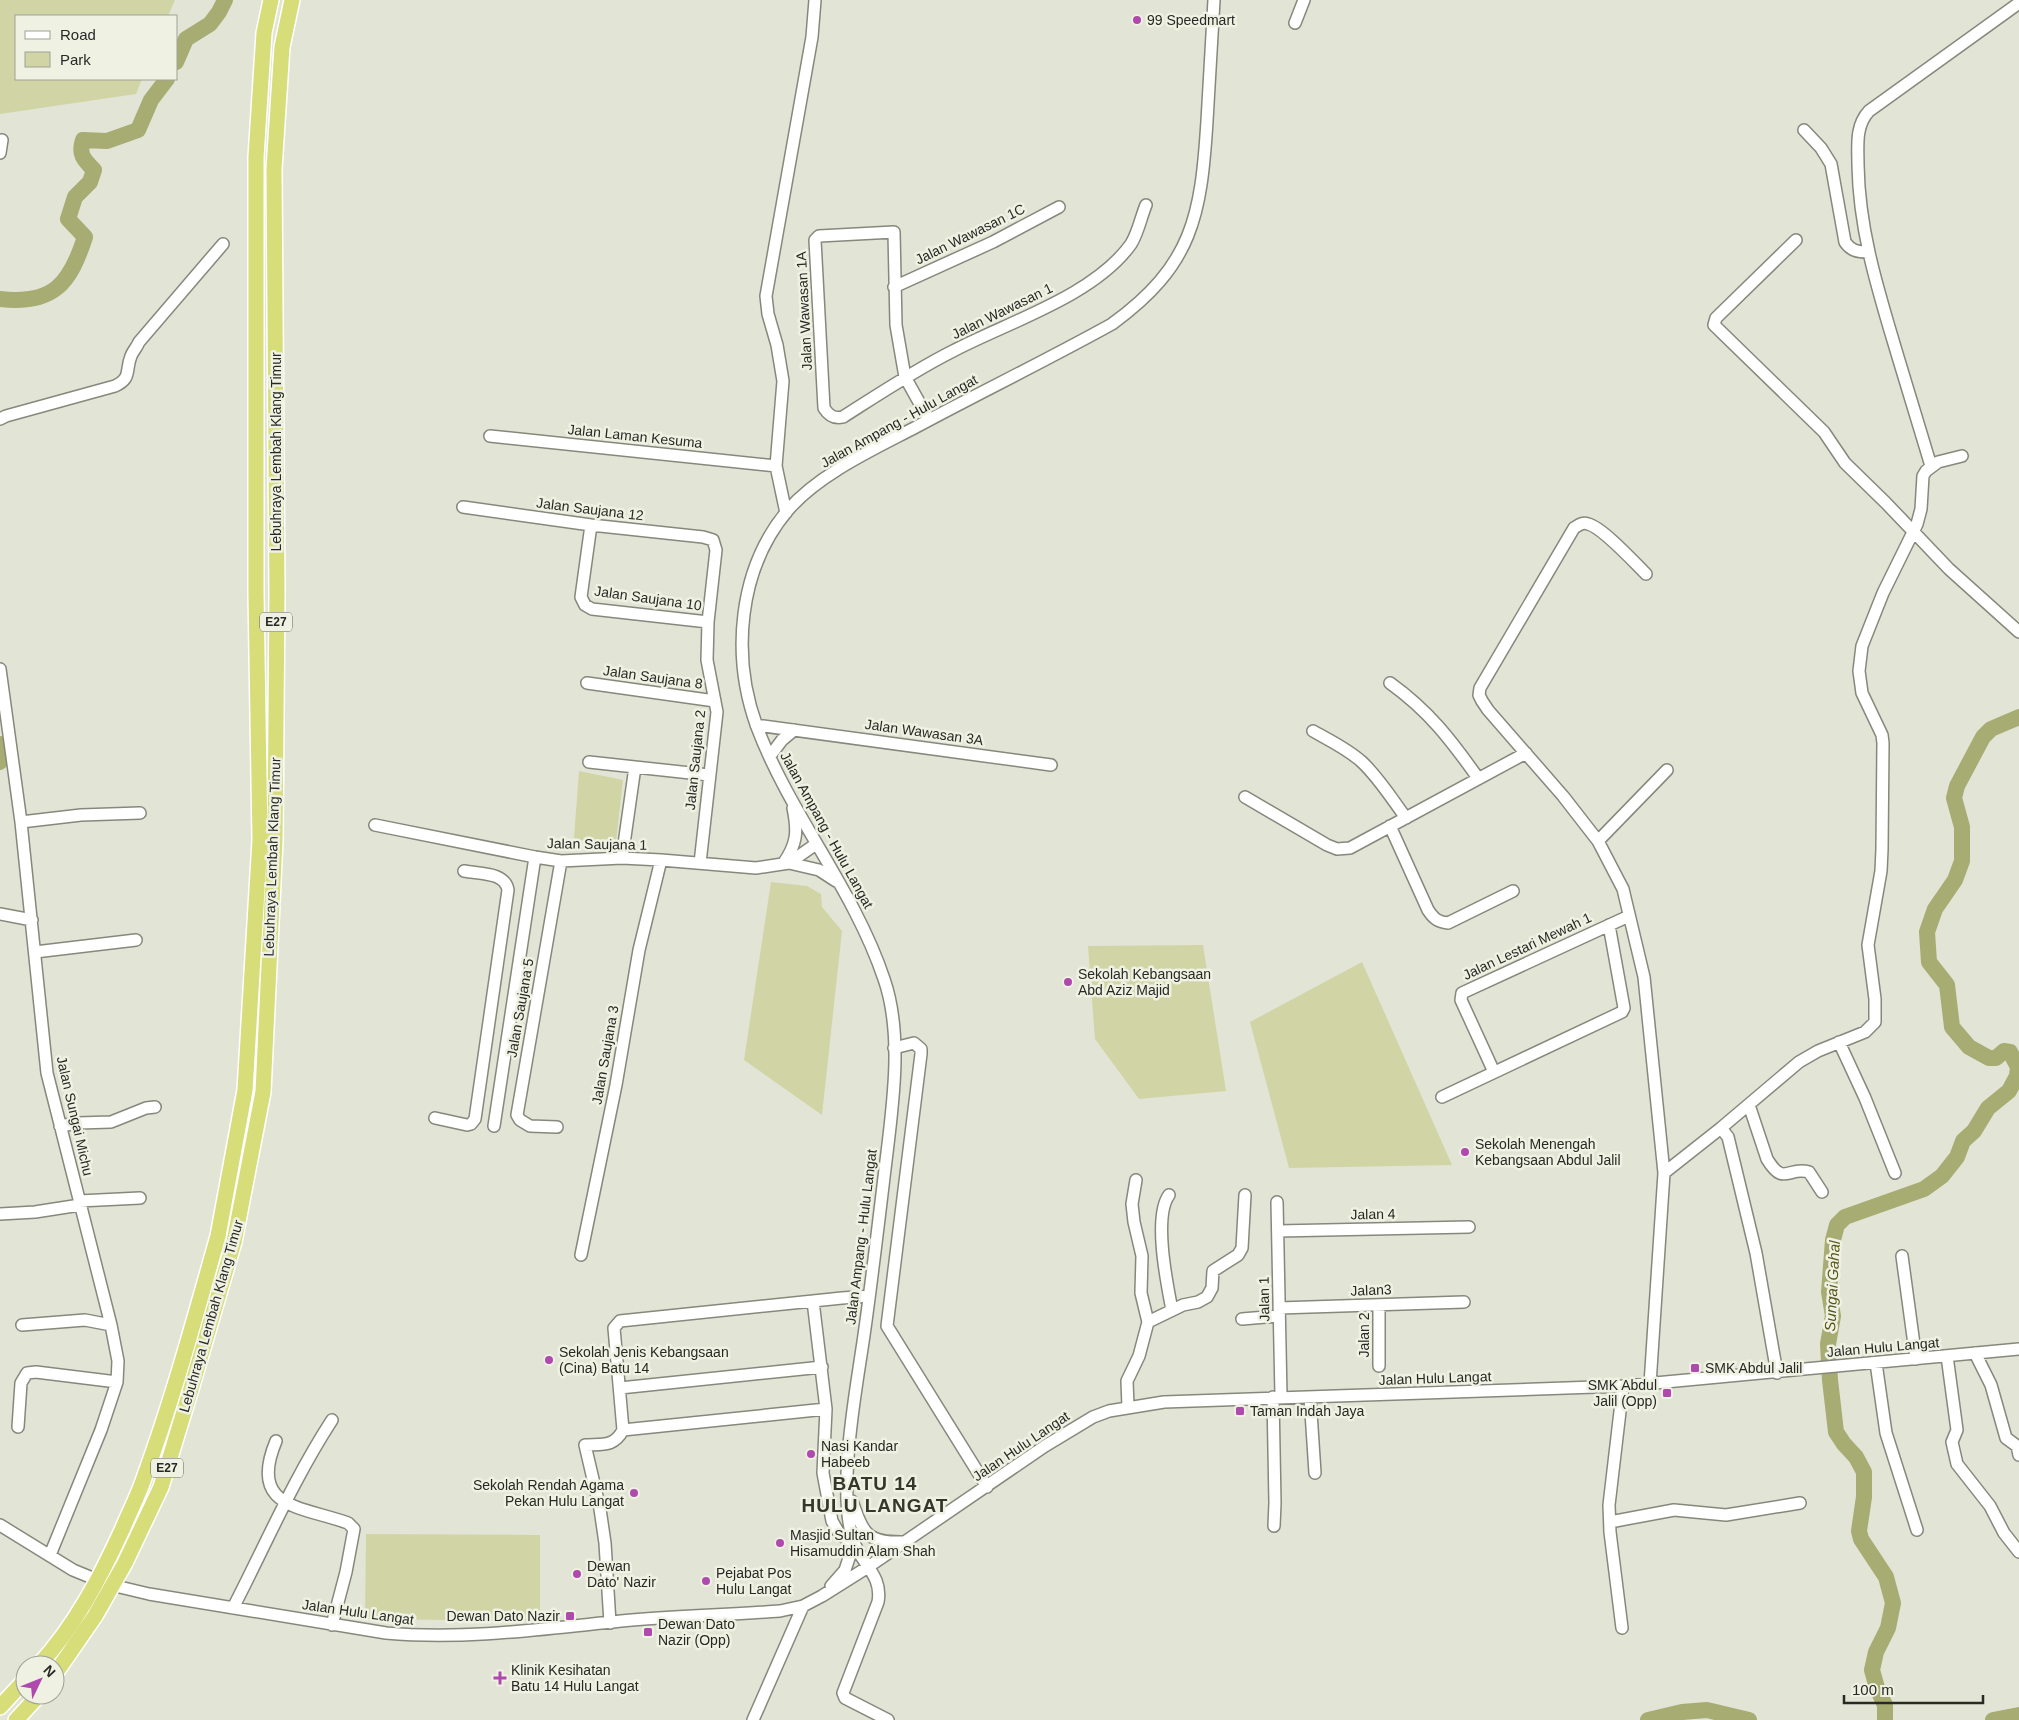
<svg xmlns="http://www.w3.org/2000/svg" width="2019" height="1720" font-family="Arial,sans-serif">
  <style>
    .green { fill: #d1d5a5 }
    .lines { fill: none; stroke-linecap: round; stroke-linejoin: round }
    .river { stroke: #a7ac73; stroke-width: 16 }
    .minor-casing { stroke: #86887b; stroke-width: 14 }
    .highway-casing { stroke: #fff; stroke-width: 18 }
    .minor { stroke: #fff; stroke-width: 11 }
    .highway { stroke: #d6dd79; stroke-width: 15 }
    .highway-bridge-casing { stroke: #fff; stroke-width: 18; stroke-linecap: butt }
    .highway-bridge { stroke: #d6dd79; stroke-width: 15 }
    .poi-dot { fill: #af49ad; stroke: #eff1e3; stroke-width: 2 }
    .labels { text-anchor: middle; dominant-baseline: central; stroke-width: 5; stroke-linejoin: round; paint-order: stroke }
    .shield { fill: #eff1e3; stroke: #64655d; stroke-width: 1 }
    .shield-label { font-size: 12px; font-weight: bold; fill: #282924 }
    .poi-label { font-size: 14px; fill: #282924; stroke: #eff1e3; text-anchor: start }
    .street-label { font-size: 14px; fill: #282924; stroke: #eff1e3 }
    .water-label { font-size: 15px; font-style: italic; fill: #545716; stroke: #eff1e3 }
    .district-label { font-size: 19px; font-weight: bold; letter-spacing: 1px; fill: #36372c; stroke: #eff1e3 }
  </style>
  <rect width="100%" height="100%" fill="#e2e4d6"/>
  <path class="green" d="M0,0H175L168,16H16V79H142L136,94L0,114Z
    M579,771L623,780L615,850L574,838Z
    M771,882L807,886L821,894L822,907L842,931L822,1115L744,1060Z
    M1203,945L1226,1091L1139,1099L1095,1039L1088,946Z
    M1362,962L1452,1165L1289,1168L1250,1022Z
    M366,1534L540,1535V1621L365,1619Z"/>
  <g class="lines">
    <path class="river" d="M176,62L186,39L210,24L219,12L225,0
      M0,299C53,305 70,284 85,237L68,219L75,197L90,182L94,170C84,160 78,154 83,140L107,141L138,130L151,100L167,79
      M0,744L3,757L0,762
      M1648,1720L1682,1712L1707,1710L1749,1720
      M1885,1720V1705L1877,1688L1872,1670L1876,1652L1888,1628L1893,1603L1886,1577L1861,1539L1859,1531L1864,1497V1472L1856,1457L1844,1444L1836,1432L1830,1380L1828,1344L1833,1316L1829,1292L1833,1240L1837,1225L1845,1217L1924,1189L1942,1176L1957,1157L1963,1141L1974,1131L1988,1108L2009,1091L2017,1076L2018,1067L2010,1052L2004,1051L1996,1058H1989L1969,1047L1952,1027L1947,985L1929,962L1927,932L1935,909L1955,880L1962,861V827L1954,798L1957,786L1983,737L1991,729L2019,717
      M1993,1720L2019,1715"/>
    <defs>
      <path id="minor" d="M1295,23L1304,0
        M1804,130L1821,148L1831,164L1845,242C1851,251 1858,252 1868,252
        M0,153L2,140
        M1796,240L1716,318L1714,325L1824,432L1845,463L1886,503L1949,569L2019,632
        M894,287L993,242L1059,207
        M0,419L6,416L115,386C132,378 125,371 131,356C133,351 137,347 139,342L223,244
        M929,420L905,377L896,325L894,232L819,236L815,240L824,408C829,416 834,419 843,417C879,394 915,370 953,351C1008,322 1094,296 1131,244C1138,233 1141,217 1146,205
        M490,436L776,466
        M1931,466C1920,429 1909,393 1898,357C1879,293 1859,232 1858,165C1858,146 1855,126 1869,111L2019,3
        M463,507L591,525L703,537L713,540L716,550L708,622L707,660L717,712L700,863
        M786,513L776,466L783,381L777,345L768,314L766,296L812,37L815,0
        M591,525L581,597L585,605L592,609L708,622
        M1646,574C1635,563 1602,527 1588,524C1582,522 1579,525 1574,528L1480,688L1479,695L1482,701L1488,710L1563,796L1598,841L1623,889L1644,977L1664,1173
        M0,669L21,822L47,1073L111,1325L118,1361L117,1382L101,1430L50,1555
        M587,683L715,701
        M1390,683C1429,711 1451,740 1478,778
        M756,725L1051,765
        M1313,731C1329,740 1348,749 1362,762C1379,778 1392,799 1406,818
        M770,756L782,740L794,730
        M589,762L709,775
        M1245,797L1327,845L1337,849L1350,848L1526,753
        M21,822L81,815L140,813
        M375,825L535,857L561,861L622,858L661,860L756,868L789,863L816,844
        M1390,826L1428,910C1434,919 1438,922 1448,923L1513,891
        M1598,841L1667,770
        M622,858L635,767
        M789,863L819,870L836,881
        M783,864C797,844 798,832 793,808
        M0,914L32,920
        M35,952L136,940
        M1839,1042L1865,1098L1895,1173
        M894,1048L914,1043L921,1049V1054L887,1326L987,1487
        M1494,1072L1461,1000L1462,993L1629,916
        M1442,1097L1622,1012L1624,1008L1609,925
        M1749,1105L1767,1159C1784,1187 1788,1166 1809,1172L1822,1192
        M435,1118L467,1125L471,1124L475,1119L508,890C505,872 480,874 464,871
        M60,1126L78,1123L111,1122L146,1108L155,1107
        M494,1126L535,857
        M557,1127L530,1126L520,1120L517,1115L561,861
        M1721,1128L1728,1137L1756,1253L1777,1373
        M1169,1195C1153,1217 1167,1284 1172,1310
        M79,1201L140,1198
        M1277,1202L1281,1396
        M0,1214L35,1212L80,1205
        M1278,1231L1469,1227
        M581,1255L616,1085L639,950L661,860
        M1902,1256L1916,1359
        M813,1301L826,1409L823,1473L832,1521L840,1535L854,1543
        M1279,1308L1464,1302
        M1242,1319L1279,1316
        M1148,1322L1183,1305L1198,1302L1207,1297L1212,1288L1213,1271L1238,1255L1242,1248L1245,1195
        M22,1325L85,1320L111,1325
        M1975,1353L1991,1385L2006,1438L2017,1446L2019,1455
        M1947,1356L1957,1430L1952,1442L1957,1464L1990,1506L2004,1533L2019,1552
        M1876,1363L1886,1433L1917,1530
        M1379,1366V1305
        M1650,1384L1664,1173L1721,1128L1799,1062L1818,1051L1865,1032L1875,1022V999L1868,945L1881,871L1882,849L1883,743L1882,735L1862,693L1859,671L1862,646L1883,593L1917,524L1921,509L1923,476L1926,471L1938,462L1962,456
        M620,1388L822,1367
        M1273,1397L1275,1503L1274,1526
        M1310,1397L1315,1473
        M1128,1407L1127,1381L1139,1356L1148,1322L1141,1293L1142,1256L1134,1222L1132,1204L1136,1180
        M18,1427L21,1383L27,1373L36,1372L117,1382
        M623,1430L826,1409
        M276,1441C248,1508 300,1506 348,1523L354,1529L346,1572L332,1625
        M852,1501C864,1535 867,1543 905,1542
        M1610,1522L1674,1510L1726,1515L1800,1503
        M0,1525L73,1570L107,1584L149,1594L386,1633C464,1640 543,1629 621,1621C674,1616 727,1615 780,1611L803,1606L822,1596L868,1567L1045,1446L1093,1417L1109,1411L1164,1402L1623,1386L2019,1349
        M831,1586L845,1570L854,1543
        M233,1608C266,1544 293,1480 332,1420
        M610,1623L605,1543L600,1509L585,1445C603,1444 614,1447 623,1430L614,1328L620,1321L842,1298L869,1296
        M1622,1628L1610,1532L1609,1505L1623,1386
        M753,1720L803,1606
        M888,1720L845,1698L843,1693L878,1602C883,1575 861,1564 853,1540C845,1515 846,1484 848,1457C851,1411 860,1366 866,1321C873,1270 879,1219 885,1169C892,1110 904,1036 884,979C854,889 790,815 757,727C731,656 738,569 788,510C819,474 874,449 916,427C981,392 1047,360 1112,324C1193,265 1201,216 1207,121C1209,81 1212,40 1214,0"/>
      <path id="highway" d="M218,1236L245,1090L260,840L256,593V157L264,33L271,0
        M234,1242L263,1092L275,840L277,593L274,169L282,47L292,0
        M0,1707L25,1680
        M16,1720L39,1695"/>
    </defs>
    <use href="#minor" class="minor-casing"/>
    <use href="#highway" class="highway-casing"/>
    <use href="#minor" class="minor"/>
    <use href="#highway" class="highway"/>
    <defs>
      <path id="highway-bridge" d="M39,1665C75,1626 100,1578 122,1530C129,1513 138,1496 144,1478C173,1399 195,1317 218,1236
        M55,1674L95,1616L125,1563L161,1487L191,1389L234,1242"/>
    </defs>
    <use href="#highway-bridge" class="highway-bridge-casing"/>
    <use href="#highway-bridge" class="highway-bridge"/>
  </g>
  <g class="poi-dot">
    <circle cx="1137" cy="20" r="5"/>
    <circle cx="1068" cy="982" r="5"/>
    <circle cx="1465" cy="1152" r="5"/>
    <circle cx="549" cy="1360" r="5"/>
    <rect x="1690" y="1363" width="10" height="10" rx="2.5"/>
    <rect x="1662" y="1388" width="10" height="10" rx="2.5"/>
    <rect x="1235" y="1406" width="10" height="10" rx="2.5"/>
    <circle cx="811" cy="1454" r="5"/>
    <circle cx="634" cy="1493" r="5"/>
    <circle cx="780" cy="1543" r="5"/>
    <circle cx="577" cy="1574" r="5"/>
    <circle cx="706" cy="1581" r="5"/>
    <rect x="565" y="1611" width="10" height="10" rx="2.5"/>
    <rect x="643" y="1627" width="10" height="10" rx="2.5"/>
    <path d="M497.5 1670.5h5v5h5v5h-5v5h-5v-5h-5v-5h5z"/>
  </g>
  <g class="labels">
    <g class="shield">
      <rect x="260" y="612.5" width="32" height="19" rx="4"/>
      <rect x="151" y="1458.5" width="32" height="19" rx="4"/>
    </g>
    <g class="shield-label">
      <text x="276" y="622">E27</text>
      <text x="167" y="1468">E27</text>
    </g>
    <g class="poi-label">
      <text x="1147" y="20">99 Speedmart</text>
      <text x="1078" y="974">Sekolah Kebangsaan<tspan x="1078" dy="16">Abd Aziz Majid</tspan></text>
      <text x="1475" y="1144">Sekolah Menengah<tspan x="1475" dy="16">Kebangsaan Abdul Jalil</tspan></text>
      <text x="559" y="1352">Sekolah Jenis Kebangsaan<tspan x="559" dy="16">(Cina) Batu 14</tspan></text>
      <text x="1705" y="1368">SMK Abdul Jalil</text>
      <text x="1657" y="1385" text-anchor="end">SMK Abdul<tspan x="1657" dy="16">Jalil (Opp)</tspan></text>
      <text x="1250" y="1411">Taman Indah Jaya</text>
      <text x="821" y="1446">Nasi Kandar<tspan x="821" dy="16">Habeeb</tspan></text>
      <text x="624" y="1485" text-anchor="end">Sekolah Rendah Agama<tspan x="624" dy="16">Pekan Hulu Langat</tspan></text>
      <text x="790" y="1535">Masjid Sultan<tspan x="790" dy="16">Hisamuddin Alam Shah</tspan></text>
      <text x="587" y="1566">Dewan<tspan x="587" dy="16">Dato' Nazir</tspan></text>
      <text x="716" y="1573">Pejabat Pos<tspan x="716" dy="16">Hulu Langat</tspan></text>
      <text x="560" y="1616" text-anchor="end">Dewan Dato Nazir</text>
      <text x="658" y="1624">Dewan Dato<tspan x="658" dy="16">Nazir (Opp)</tspan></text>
      <text x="511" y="1670">Klinik Kesihatan<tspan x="511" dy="16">Batu 14 Hulu Langat</tspan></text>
    </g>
    <g class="street-label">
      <text transform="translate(970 234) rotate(-26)">Jalan Wawasan 1C</text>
      <text transform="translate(804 311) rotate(-93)">Jalan Wawasan 1A</text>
      <text transform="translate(1002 311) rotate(-26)">Jalan Wawasan 1</text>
      <text transform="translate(899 421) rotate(-29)">Jalan Ampang - Hulu Langat</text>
      <text transform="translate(635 436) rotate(6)">Jalan Laman Kesuma</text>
      <text transform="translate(276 452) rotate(-90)">Lebuhraya Lembah Klang Timur</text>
      <text transform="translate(590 509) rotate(7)">Jalan Saujana 12</text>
      <text transform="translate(648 598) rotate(8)">Jalan Saujana 10</text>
      <text transform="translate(653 677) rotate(8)">Jalan Saujana 8</text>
      <text transform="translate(924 732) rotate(8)">Jalan Wawasan 3A</text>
      <text transform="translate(695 760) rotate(-84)">Jalan Saujana 2</text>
      <text transform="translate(827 830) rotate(61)">Jalan Ampang - Hulu Langat</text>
      <text transform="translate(597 844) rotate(1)">Jalan Saujana 1</text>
      <text transform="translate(272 857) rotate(-88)">Lebuhraya Lembah Klang Timur</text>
      <text transform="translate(1527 946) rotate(-25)">Jalan Lestari Mewah 1</text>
      <text transform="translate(520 1008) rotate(-80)">Jalan Saujana 5</text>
      <text transform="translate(605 1055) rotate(-80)">Jalan Saujana 3</text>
      <text transform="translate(75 1116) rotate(77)">Jalan Sungai Michu</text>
      <text transform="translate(1373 1214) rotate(-1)">Jalan 4</text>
      <text transform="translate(861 1237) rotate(-83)">Jalan Ampang - Hulu Langat</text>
      <text transform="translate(1371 1290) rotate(-2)">Jalan3</text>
      <text transform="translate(1264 1299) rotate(-91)">Jalan 1</text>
      <text transform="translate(211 1316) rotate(-74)">Lebuhraya Lembah Klang Timur</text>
      <text transform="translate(1364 1335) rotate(-90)">Jalan 2</text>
      <text transform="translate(1883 1347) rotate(-5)">Jalan Hulu Langat</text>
      <text transform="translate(1435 1378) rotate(-2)">Jalan Hulu Langat</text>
      <text transform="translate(1021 1446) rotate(-34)">Jalan Hulu Langat</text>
      <text transform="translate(358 1612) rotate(8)">Jalan Hulu Langat</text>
    </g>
    <g class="water-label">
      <text transform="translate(1832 1286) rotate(-87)">Sungai Gahal</text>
    </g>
    <g class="district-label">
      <text x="875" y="1483">BATU 14<tspan x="875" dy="22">HULU LANGAT</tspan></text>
    </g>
  </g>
  <rect x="15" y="15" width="162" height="65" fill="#eff1e3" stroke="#9fa197"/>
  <rect x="25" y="31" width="25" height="8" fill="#ffffff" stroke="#9fa197"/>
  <text x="60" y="40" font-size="15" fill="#282924">Road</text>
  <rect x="25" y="52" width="25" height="15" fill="#d1d5a5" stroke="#9fa197"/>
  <text x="60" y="65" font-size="15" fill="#282924">Park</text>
  <g transform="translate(40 1680) rotate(47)"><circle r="24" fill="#eff1e3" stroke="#9fa197"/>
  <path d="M0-4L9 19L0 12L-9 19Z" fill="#af49ad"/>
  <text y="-8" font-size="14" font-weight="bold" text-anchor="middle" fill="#282924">N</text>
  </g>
  <path d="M1844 1695v8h139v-8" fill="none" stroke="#282924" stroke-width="2.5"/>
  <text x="1852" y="1695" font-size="15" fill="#282924" stroke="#eff1e3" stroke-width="4" paint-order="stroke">100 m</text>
</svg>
